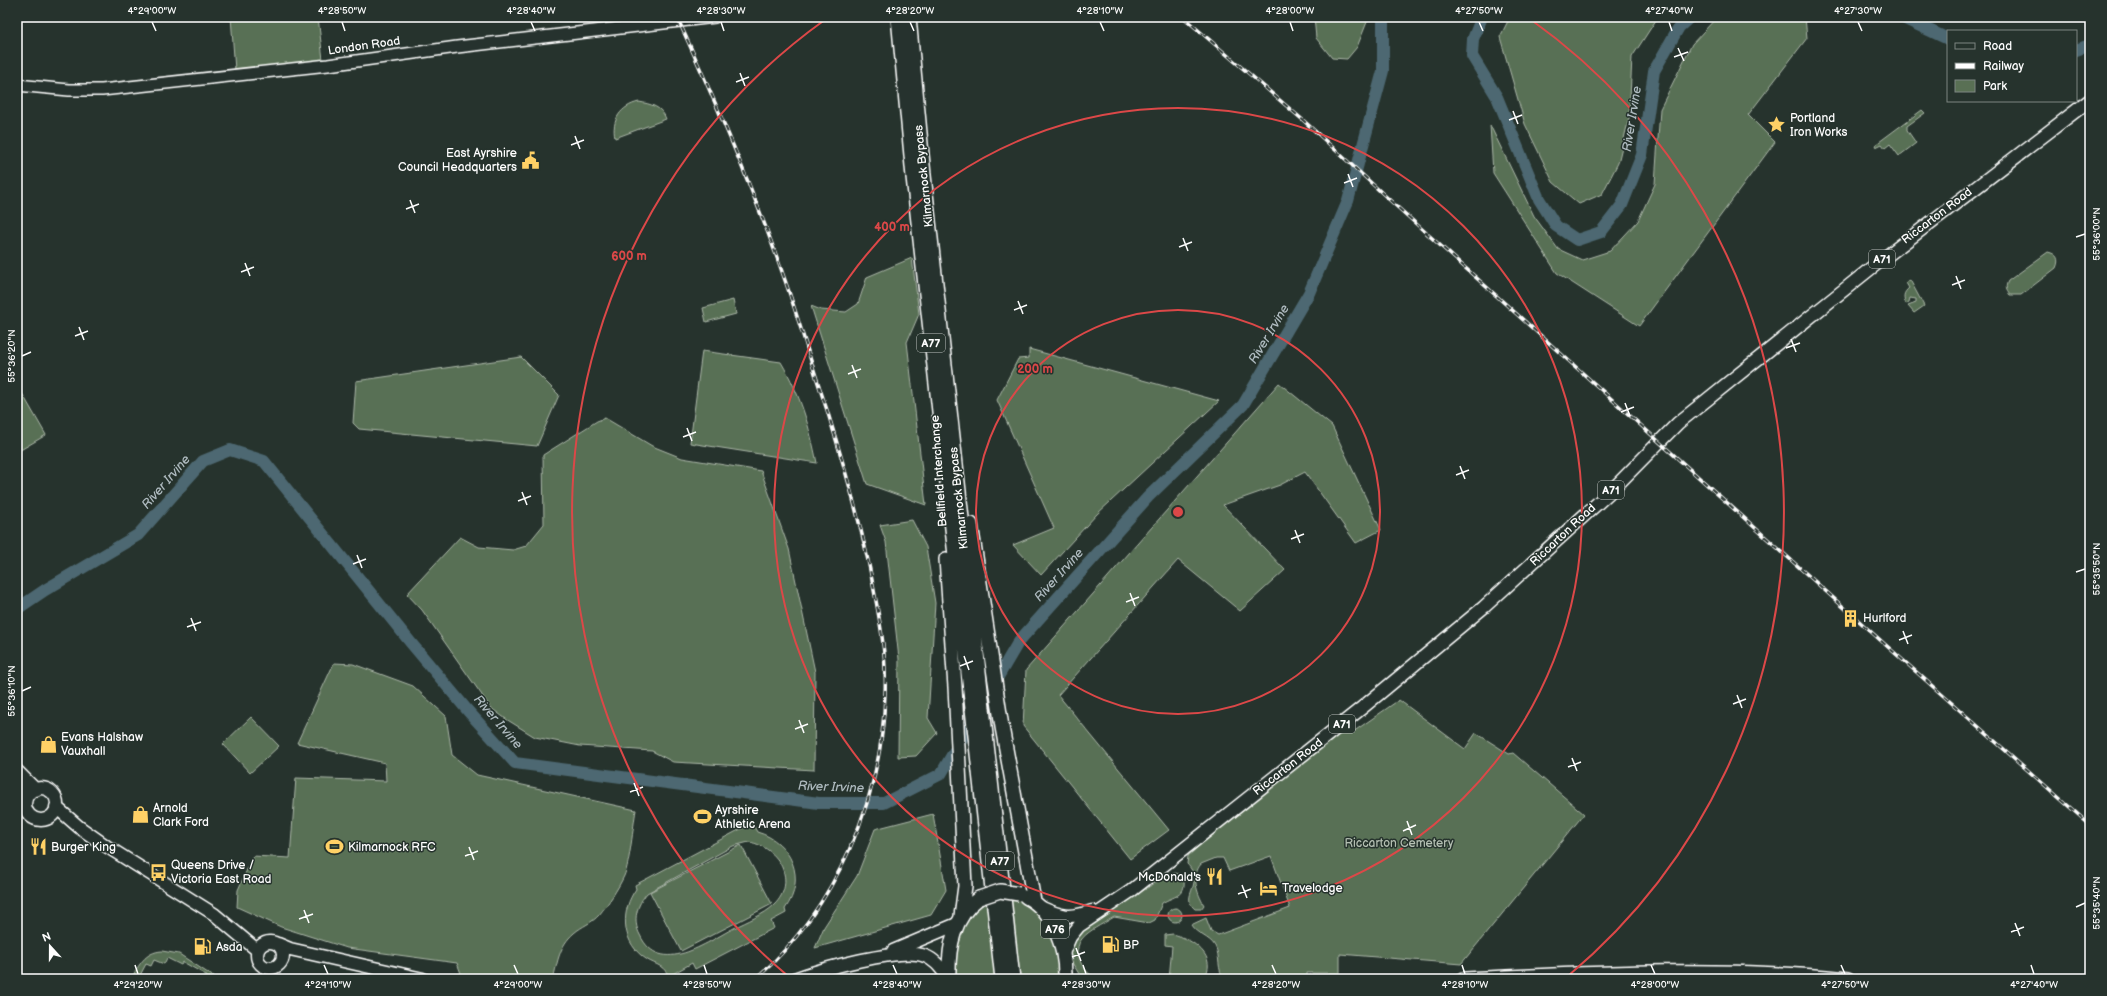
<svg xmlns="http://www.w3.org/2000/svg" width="2107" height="996" font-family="'Balsamiq Sans',sans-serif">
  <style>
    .green { fill: #597054; stroke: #acb8aa; fill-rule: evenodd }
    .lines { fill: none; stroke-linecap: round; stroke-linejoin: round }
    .river { stroke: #4d6872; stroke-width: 12 }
    .secondary-casing { stroke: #fff; stroke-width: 14 }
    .primary-casing { stroke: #fff; stroke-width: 15 }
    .trunk-casing { stroke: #fff; stroke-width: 16 }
    .secondary { stroke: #26332d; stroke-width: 11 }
    .primary { stroke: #26332d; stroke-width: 12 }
    .trunk { stroke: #26332d; stroke-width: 13 }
    .rail-casing { stroke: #fff; stroke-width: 3.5 }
    .rail { stroke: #26332d; stroke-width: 2; stroke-dasharray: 6; stroke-linecap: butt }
    .trunk-bridge-casing { stroke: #fff; stroke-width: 16; stroke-linecap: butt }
    .trunk-bridge { stroke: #26332d; stroke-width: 13 }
    .ticks { fill: none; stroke: #fff; stroke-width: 1.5 }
    .ring { fill: none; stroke: #dc4848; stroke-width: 2 }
    .labels { text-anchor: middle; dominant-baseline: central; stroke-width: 3; stroke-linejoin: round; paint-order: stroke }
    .shield { fill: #26332d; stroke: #bec2c0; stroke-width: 1 }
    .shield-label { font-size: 11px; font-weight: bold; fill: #fff }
    .street-label { font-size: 12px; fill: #fff; stroke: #26332d }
    .poi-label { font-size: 12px; fill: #fff; stroke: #26332d; text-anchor: start }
    .park-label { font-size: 12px; fill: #b4bfb2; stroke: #26332d }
    .water-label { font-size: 13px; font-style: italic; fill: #afbbc0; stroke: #26332d }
    .centre { fill: #dc4848; stroke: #26332d; stroke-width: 2 }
    .ring-label { font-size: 12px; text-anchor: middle; font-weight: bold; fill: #dc4848; stroke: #26332d; stroke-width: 3; stroke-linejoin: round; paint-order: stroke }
    .neatline { fill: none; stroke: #fff; stroke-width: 1.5 }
    .ticks-label { font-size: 10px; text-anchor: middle; fill: #fff }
  </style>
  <rect width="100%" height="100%" fill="#26332d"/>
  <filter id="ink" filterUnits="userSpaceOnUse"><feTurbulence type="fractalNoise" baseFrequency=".025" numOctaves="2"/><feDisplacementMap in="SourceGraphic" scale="8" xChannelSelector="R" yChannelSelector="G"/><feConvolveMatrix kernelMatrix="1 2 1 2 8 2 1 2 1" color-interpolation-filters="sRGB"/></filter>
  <g filter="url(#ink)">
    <path class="green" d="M231,17H318L323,60L235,70Z
      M1314,17H1369L1357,47L1347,59L1332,58L1316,38Z
      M1510,17H1658L1632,57L1629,118L1618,163L1602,194L1579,204L1553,182L1525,124L1500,37Z
      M1717,17H1805L1807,38L1748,115L1775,142L1639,326L1557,273L1493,173L1490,125L1534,216L1558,249L1582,260L1610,251L1638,221L1655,184L1660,109L1692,44Z
      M639,102C651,104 662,107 666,119L615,138C611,120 621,106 639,102Z
      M1922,110L1925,113L1907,126V130L1916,143L1899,156L1890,144L1885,148L1882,144L1876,147L1875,145Z
      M2048,252C2057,254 2060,259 2056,268L2021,295H2010C2006,290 2005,287 2008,281Z
      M912,258L919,314L907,342L926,505L867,484L811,306L821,310L846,312L858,304L867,277Z
      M1910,280L1924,306L1914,313L1908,306L1916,303V299L1910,298L1909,302L1906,304C1903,297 1903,293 1909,288L1906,283Z
      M733,300L736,314L706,322L703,308Z
      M1029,349L1219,401L1097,514L1041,575L1013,545L1054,528L997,400L1018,359L1029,358Z
      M702,351L781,362C801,396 809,425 817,463L690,443Z
      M521,357L559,395L537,446L359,429L353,423L356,381Z
      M1279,383L1332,426L1381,530L1356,543L1305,472L1280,485L1223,505L1285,570L1240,611L1178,560L1058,695L1169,830L1130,859L1023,726L1026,670Z
      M19,388L46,435L17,452V389Z
      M605,418L652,446L682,458L761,471L789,549L815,672L814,770L673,762L652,751L580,746L535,737L506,719L491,708L422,610L407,594L460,537L479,547L513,550L526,546L544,524L543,455L597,421Z
      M912,520L926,547L935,603L928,718L937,733L916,756L898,757L899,659L886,542L880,525Z
      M334,663L353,664L413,686L446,716L452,755L477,775L636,810C633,826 630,863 624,876C618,889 608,904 599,915C592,923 582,926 574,933C559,946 558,961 553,979H495L462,976L457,963L347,948L281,927L237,907L238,890L253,856L290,858L296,778L386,781L385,763L297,743Z
      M1399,700L1465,749L1476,733L1509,754L1513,753L1584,814L1461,964L1340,954V973H1307V977L1225,979C1216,970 1221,957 1215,946C1210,937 1196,934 1191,925L1206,918L1211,931L1218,935L1290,908L1271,856L1229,871L1223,858H1216L1201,864C1191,876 1197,893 1204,905L1201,909H1195C1183,899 1195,890 1194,879C1194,873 1191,868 1187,864L1188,856L1234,815L1347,726L1353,732Z
      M251,717L279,746L250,773L223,744Z
      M933,814L946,890L931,915L815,948L824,927L857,876L875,829Z
      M752,823L757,832C792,842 807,879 785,909L786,913L771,921L774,928L695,969L692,963L669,976C661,962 654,966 642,956C621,939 621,910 636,889L635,885ZM749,842C779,847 798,882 774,905C764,915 747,921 734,928C707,942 660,978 640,935C632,920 637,905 647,893L733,846Z
      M741,845L772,904L681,951L650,892Z
      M1174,873L1179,874L1184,879C1186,897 1173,896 1162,903L1155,920L1149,923L1114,917C1096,929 1068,937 1081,963C1085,971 1091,976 1099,979H1085L1081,977L1071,961L1070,950L1080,931L1169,874Z
      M1009,896C1015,898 1024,899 1029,903C1053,918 1057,955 1060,979H1018Z
      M988,899L998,979H956C952,956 955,930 971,911C974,906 983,902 988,899Z
      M1168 915a7 7 0 1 1 14 0a7 7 0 1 1-14 0Z
      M1173,934C1192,939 1220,957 1203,979H1169L1172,946L1165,945V935Z
      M162,951L179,954L217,979L206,977V975L183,962L181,965L167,958L164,964L154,960L151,966L146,964L138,979H131C139,965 145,952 162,951Z"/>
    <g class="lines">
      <path class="river" d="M1482,17L1473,39L1472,56L1497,97L1539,199L1556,226L1577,240L1601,232L1622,205L1642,155L1654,71L1679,27L1690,17
        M1901,17L1948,39
        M2076,50L2090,45
        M17,609L45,590L138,535L203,461L230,450L264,461L411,643L468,711L515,763L819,803H884L941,774L1019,641L1148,497L1243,405L1309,293L1348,201L1383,71V17"/>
      <defs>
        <path id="secondary" d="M17,85L69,90H102L328,65L457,47L715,17"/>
        <path id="primary" d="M17,771L36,790
          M17,777L25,802
          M25 804a16 16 0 1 1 32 0a16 16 0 1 1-32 0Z
          M56,807L79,827L106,846L214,914L257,950
          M1040,907C1062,917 1070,919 1092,911
          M257 955a13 13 0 1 1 26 0a13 13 0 1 1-26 0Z
          M278,944L290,949L423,979
          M893,951L957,924
          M1063,953L1070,937L1079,926L1131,891L1363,707L1484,607L1611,491L1678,423L1870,269L2090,100
          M794,979C819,970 902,946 925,956C936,960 942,970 949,979"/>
        <path id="trunk" d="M898,17L913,177L1002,979
          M909,17L924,175L1013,979
          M971,524L1002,727L1034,901
          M946,559L955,687L965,886L961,916
          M1026,897C1054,911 1066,950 1065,979
          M949,979C948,948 953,917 979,898
          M1463,979C1591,973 1720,966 1848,979"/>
      </defs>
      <use href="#secondary" class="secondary-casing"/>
      <use href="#primary" class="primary-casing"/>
      <use href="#trunk" class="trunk-casing"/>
      <use href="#secondary" class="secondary"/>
      <use href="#primary" class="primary"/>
      <use href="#trunk" class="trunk"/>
      <defs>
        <path id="rail" d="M677,17C717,105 756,195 787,286C801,327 813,369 827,410C845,468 862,526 873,585C880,621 887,657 885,694C882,801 836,907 756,979
          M1183,17L1304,121L1394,204L1888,647L2090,825"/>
      </defs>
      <use href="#rail" class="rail-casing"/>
      <use href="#rail" class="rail"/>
      <defs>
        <path id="trunk-bridge" d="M979,898L1000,891L1019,894"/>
      </defs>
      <use href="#trunk-bridge" class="trunk-bridge-casing"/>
      <use href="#trunk-bridge" class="trunk-bridge"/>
    </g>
  </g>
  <path class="ticks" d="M152,22L156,31M342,22L345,31M531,22L535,31M721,22L724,31M910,22L914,31M1100,22L1104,31M1290,22L1293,31M1479,22L1483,31M1669,22L1672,31M1858,22L1862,31M1678,48L1684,61M1674,57L1688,52M740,73L745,86M736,82L749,77M1513,111L1518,124M1509,120L1522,115M575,136L580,149M571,145L584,140M1348,174L1353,187M1344,183L1357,178M410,200L415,213M406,209L419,204M2076,237L2085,234M1183,238L1188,251M1179,247L1192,242M245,263L250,276M241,272L254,267M1956,276L1961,289M1952,285L1965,280M1018,301L1023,314M1014,310L1027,305M79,327L84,340M75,336L88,331M1791,339L1796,352M1786,348L1800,343M22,356L31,352M852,365L857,378M848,374L861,369M1625,403L1630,416M1621,412L1634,407M687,428L692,441M683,437L696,432M1460,466L1465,479M1456,475L1469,470M522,492L527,505M518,501L531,496M1295,530L1300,543M1291,539L1304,534M357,555L362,568M353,564L366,559M2076,572L2085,569M1130,593L1135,606M1126,602L1139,597M191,618L196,631M187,627L201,622M1903,631L1908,644M1899,640L1912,635M964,656L969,670M960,666L973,661M22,691L31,687M1737,695L1742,708M1733,704L1746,699M799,720L804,733M795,729L808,724M1572,758L1577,771M1568,767L1581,762M634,783L639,796M630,792L643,787M1407,821L1412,835M1403,831L1416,825M469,847L474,860M465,856L478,851M1242,885L1247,898M1238,894L1251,889M2076,907L2085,903M304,910L309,923M299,919L313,914M2015,923L2020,936M2011,932L2024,927M1076,948L1081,961M1072,957L1085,952M135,965L138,974M324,965L328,974M514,965L518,974M704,965L707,974M893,965L897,974M1083,965L1086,974M1272,965L1276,974M1462,965L1465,974M1651,965L1655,974M1841,965L1845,974M2031,965L2034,974"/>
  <g class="ring">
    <circle cx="1178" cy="512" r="202"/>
    <circle cx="1178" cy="512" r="404"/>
    <path d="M788 976A606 606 0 0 1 826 19M1530 19A606 606 0 0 1 1568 976"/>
  </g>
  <defs>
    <symbol id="sight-bare" viewBox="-9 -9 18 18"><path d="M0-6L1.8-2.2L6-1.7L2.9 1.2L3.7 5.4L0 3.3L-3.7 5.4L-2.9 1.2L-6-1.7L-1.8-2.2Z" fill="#ffd166" stroke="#26332d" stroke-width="2.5" paint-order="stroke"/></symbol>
    <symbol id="civic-bare" viewBox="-9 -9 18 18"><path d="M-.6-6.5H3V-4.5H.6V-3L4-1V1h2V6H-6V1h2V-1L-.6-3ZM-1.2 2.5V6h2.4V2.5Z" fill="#ffd166" stroke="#26332d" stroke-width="2.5" paint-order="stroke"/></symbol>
    <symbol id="building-bare" viewBox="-9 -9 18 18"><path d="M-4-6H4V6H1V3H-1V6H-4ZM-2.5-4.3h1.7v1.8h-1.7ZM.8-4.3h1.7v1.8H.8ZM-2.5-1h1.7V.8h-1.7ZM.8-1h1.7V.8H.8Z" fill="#ffd166" stroke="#26332d" stroke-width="2.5" paint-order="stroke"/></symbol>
    <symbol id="shop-bare" viewBox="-9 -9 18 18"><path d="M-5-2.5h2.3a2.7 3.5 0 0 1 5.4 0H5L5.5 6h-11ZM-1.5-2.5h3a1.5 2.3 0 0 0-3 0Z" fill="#ffd166" stroke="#26332d" stroke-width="2.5" paint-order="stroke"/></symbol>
    <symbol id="stadium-bare" viewBox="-9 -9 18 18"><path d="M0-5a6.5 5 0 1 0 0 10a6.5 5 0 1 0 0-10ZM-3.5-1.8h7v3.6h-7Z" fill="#ffd166" stroke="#26332d" stroke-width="2.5" paint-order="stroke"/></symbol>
    <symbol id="restaurant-bare" viewBox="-9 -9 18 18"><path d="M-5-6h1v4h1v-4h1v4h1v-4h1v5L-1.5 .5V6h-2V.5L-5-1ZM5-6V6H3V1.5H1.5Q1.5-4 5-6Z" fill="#ffd166" stroke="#26332d" stroke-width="2.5" paint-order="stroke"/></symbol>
    <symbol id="bus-bare" viewBox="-9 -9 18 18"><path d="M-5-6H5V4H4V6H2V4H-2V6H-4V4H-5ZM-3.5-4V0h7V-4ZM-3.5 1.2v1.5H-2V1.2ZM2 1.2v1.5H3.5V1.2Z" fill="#ffd166" stroke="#26332d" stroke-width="2.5" paint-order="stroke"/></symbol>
    <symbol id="hotel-bare" viewBox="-9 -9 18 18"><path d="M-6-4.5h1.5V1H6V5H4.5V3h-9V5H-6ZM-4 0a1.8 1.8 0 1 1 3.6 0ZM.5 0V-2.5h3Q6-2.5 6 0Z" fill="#ffd166" stroke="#26332d" stroke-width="2.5" paint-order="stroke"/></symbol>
    <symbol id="fuel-bare" viewBox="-9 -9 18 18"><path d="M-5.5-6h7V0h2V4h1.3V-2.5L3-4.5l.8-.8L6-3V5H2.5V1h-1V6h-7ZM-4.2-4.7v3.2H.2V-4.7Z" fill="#ffd166" stroke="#26332d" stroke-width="2.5" paint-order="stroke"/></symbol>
  </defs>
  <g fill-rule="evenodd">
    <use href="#sight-bare" x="1764" y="112" width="25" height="25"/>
    <use href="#civic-bare" x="518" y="148" width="25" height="25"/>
    <use href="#building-bare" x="1838" y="606" width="25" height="25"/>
    <use href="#shop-bare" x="36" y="732" width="25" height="25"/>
    <use href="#shop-bare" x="128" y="802" width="25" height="25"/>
    <use href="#stadium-bare" x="690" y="804" width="25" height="25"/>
    <use href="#restaurant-bare" x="26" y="834" width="25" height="25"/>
    <use href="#stadium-bare" x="322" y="834" width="25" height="25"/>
    <use href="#bus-bare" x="146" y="860" width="25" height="25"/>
    <use href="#restaurant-bare" x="1202" y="864" width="25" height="25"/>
    <use href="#hotel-bare" x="1256" y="876" width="25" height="25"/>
    <use href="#fuel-bare" x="1098" y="932" width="25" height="25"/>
    <use href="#fuel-bare" x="190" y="934" width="25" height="25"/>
  </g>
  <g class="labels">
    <g class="shield">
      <rect x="1869" y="250" width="26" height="18" rx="3"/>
      <rect x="917" y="334" width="28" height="18" rx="3"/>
      <rect x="1598" y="481" width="26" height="18" rx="3"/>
      <rect x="1329" y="715" width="26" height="18" rx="3"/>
      <rect x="986" y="852" width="28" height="18" rx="3"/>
      <rect x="1041" y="920" width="28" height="18" rx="3"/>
    </g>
    <g class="shield-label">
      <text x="1882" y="259">A71</text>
      <text x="931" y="343">A77</text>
      <text x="1611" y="490">A71</text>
      <text x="1342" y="724">A71</text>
      <text x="1000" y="861">A77</text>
      <text x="1055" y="929">A76</text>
    </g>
    <g class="street-label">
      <text transform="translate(364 46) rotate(-8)">London Road</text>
      <text transform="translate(924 176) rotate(-96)">Kilmarnock Bypass</text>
      <text transform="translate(1937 216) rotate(-37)">Riccarton Road</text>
      <text transform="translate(939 471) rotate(-94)">Bellfield Interchange</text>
      <text transform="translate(959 498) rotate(-96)">Kilmarnock Bypass</text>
      <text transform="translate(1563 535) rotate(-43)">Riccarton Road</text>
      <text transform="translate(1288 767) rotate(-38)">Riccarton Road</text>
    </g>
    <g class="poi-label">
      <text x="1790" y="118">Portland<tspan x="1790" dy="14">Iron Works</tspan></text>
      <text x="517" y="153" text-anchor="end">East Ayrshire<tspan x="517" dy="14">Council Headquarters</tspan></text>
      <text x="1863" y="618">Hurlford</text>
      <text x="61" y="737">Evans Halshaw<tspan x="61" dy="14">Vauxhall</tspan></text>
      <text x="153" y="808">Arnold<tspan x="153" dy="14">Clark Ford</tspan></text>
      <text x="715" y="810">Ayrshire<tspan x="715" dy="14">Athletic Arena</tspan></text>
      <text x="51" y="847">Burger King</text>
      <text x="348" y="847">Kilmarnock RFC</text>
      <text x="171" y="865">Queens Drive /<tspan x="171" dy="14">Victoria East Road</tspan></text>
      <text x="1201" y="877" text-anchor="end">McDonald's</text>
      <text x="1282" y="888">Travelodge</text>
      <text x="1123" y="945">BP</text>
      <text x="216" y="947">Asda</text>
    </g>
    <g class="park-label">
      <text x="1399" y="843">Riccarton Cemetery</text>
    </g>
    <g class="water-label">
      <text transform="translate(1632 119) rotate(-81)">River Irvine</text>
      <text transform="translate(1269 334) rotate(-59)">River Irvine</text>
      <text transform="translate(166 482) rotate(-49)">River Irvine</text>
      <text transform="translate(1059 575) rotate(-48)">River Irvine</text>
      <text transform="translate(498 722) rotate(49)">River Irvine</text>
      <text transform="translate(831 787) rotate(2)">River Irvine</text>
    </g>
  </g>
  <circle cx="1178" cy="512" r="6" class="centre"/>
  <g class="ring-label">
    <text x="892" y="231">400 m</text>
    <text x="629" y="260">600 m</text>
    <text x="1035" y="373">200 m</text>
  </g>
  <rect width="2107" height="996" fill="none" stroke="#26332d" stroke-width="44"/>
  <rect x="1947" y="30" width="130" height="72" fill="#26332d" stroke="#7d8581"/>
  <rect x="1955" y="43" width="20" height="6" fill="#26332d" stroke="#7d8581"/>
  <text x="1983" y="50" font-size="12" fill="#ffffff">Road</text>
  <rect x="1955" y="63" width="20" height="6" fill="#ffffff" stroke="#7d8581"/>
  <text x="1983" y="70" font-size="12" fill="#ffffff">Railway</text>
  <rect x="1955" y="80" width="20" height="12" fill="#597054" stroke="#7d8581"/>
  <text x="1983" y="90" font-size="12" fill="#ffffff">Park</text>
  <g transform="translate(50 946) rotate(339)" stroke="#26332d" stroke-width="3" paint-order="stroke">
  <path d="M0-3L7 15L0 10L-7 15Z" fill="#ffffff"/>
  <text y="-6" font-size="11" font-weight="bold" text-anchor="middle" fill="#ffffff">N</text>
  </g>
  <rect x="22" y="22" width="2063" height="952" class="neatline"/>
  <g class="ticks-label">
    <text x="152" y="14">4°29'00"W</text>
    <text x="342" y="14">4°28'50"W</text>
    <text x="531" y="14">4°28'40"W</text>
    <text x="721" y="14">4°28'30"W</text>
    <text x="910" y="14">4°28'20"W</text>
    <text x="1100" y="14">4°28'10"W</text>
    <text x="1290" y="14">4°28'00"W</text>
    <text x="1479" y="14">4°27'50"W</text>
    <text x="1669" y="14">4°27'40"W</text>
    <text x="1858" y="14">4°27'30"W</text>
    <text transform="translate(2096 234) rotate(-90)" y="4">55°36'00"N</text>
    <text transform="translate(11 356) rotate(-90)" y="4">55°36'20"N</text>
    <text transform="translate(2096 569) rotate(-90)" y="4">55°35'50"N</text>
    <text transform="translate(11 691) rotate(-90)" y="4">55°36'10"N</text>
    <text transform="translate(2096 903) rotate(-90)" y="4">55°35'40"N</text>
    <text x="138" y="988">4°29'20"W</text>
    <text x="328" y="988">4°29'10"W</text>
    <text x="518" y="988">4°29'00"W</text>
    <text x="707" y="988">4°28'50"W</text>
    <text x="897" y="988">4°28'40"W</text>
    <text x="1086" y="988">4°28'30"W</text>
    <text x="1276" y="988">4°28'20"W</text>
    <text x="1465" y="988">4°28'10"W</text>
    <text x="1655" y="988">4°28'00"W</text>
    <text x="1845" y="988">4°27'50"W</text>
    <text x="2034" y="988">4°27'40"W</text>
  </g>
</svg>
